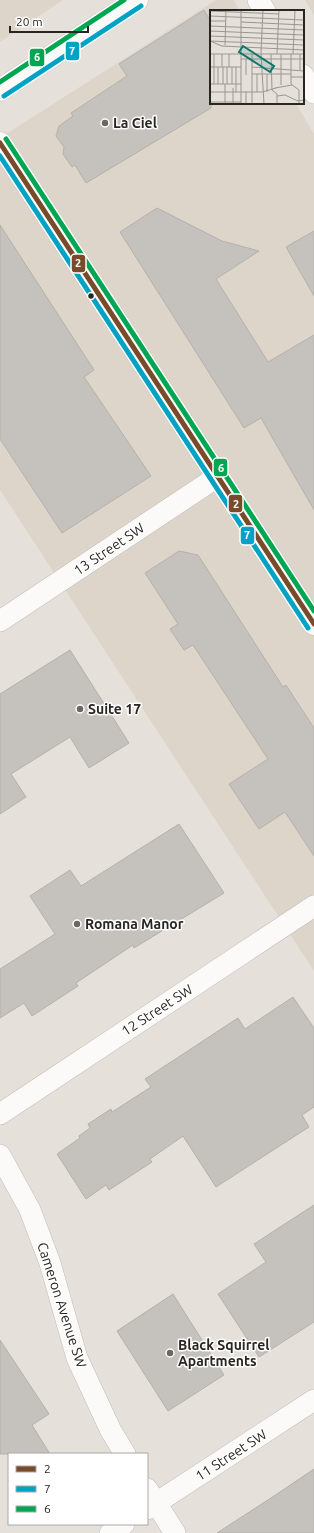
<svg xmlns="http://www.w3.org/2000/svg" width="314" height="1533" font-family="Ubuntu,sans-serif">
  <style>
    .built { fill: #ddd5c9 }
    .building { fill: #c5c1bc; stroke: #b4b1ac }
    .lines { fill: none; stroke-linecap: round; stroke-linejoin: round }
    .street-casing { stroke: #c1bdb9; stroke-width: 22 }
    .secondary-casing { stroke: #c1bdb9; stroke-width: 23 }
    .street { stroke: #fbfaf9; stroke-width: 21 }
    .secondary { stroke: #fbfaf9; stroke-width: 22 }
    .bus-1-casing { stroke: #fff; stroke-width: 8 }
    .bus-2-casing { stroke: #fff; stroke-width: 8 }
    .bus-3-casing { stroke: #fff; stroke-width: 8 }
    .bus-1 { stroke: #7a4b2a; stroke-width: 5 }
    .bus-2 { stroke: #02a2c5; stroke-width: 5 }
    .bus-3 { stroke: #00a651; stroke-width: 5 }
    .poi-dot { fill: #6b6762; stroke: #fff; stroke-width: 1.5 }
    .bus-dot { fill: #292622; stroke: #fff; stroke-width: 1.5 }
    .labels { text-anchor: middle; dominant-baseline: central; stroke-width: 3; stroke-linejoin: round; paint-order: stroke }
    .poi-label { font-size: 14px; font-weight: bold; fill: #292622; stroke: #fff; text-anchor: start }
    .street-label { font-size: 14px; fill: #292622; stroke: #fff }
    .inset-road { fill: none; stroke: #9a9690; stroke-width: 1 }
    .view { fill: #0f766e; fill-opacity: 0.15; stroke: #0f766e; stroke-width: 2 }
    .inset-edge { fill: none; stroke: #292622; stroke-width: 2 }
    .line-badge { stroke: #fff; stroke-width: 1.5 }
    .badge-label { font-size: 11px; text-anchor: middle; font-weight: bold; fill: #fff }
  </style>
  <rect width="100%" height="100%" fill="#e5e0da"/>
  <path class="built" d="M0,0H63L0,42Z
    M216,0H234L240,11H211V103H296L314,134V971L0,490V138Z
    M305,0H314V15Z"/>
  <path class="building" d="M204,10L211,22V108L86,183L75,165L72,167L63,154L64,147L56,136L59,126L73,116L71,113L127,76L119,64Z
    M157,208L222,241L259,251L216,279L268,362L314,335V510L261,418L244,428L120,232Z
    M0,225L94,370L84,377L151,476L62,533L0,439Z
    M314,231V296L286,247Z
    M179,551L198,555L283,687L286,685L314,728V856L285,812L259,829L229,784L268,759L193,645L184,650L170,629L178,624L145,573Z
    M70,650L129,743L89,768L70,737L11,774L26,797L0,814V694Z
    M179,824L224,893L134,948L133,945L76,983L78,986L32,1016L24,1003L0,1018V969L55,934L30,896L70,870L81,886Z
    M293,997L314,1028V1107L302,1115L309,1127L216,1187L183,1136L150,1159L152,1162L109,1190L106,1185L86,1199L57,1154L80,1138L79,1136L90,1128L88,1124L111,1109L112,1112L151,1087L145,1079L238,1018L245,1029Z
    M314,1205V1322L259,1357L218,1294L266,1262L254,1244Z
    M173,1294L224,1375L168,1411L117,1331Z
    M0,1340L49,1414L32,1425L50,1454H0Z
    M314,1469V1533H217L274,1496Z"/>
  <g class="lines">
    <defs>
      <path id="street" d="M258,0L265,11
        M303,75L314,93
        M0,621L217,477
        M0,1114L314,906
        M0,1155L30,1210L50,1263L77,1358L111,1431L125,1454
        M147,1489L175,1533
        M147,1509L314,1400
        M110,1533L124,1524"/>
      <path id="secondary" d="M0,90L137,0
        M0,143L314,624"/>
    </defs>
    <use href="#street" class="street-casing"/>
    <use href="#secondary" class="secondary-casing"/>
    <use href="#street" class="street"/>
    <use href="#secondary" class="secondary"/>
    <defs>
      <path id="bus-1" d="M0,143L314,624"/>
      <path id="bus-2" d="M4,96L141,6
        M0,156L308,628"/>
      <path id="bus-3" d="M0,82L124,0
        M6,139L314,611"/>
    </defs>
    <use href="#bus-1" class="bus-1-casing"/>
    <use href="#bus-2" class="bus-2-casing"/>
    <use href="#bus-3" class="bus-3-casing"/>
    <use href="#bus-1" class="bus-1"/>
    <use href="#bus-2" class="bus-2"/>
    <use href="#bus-3" class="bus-3"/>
  </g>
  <g class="poi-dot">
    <circle cx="105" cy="123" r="4"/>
    <circle cx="80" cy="709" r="4"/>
    <circle cx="77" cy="924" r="4"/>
    <circle cx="170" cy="1353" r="4"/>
  </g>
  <circle class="bus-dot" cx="91" cy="296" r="3.5"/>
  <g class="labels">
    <g class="poi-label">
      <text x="113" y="123">La Ciel</text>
      <text x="88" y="709">Suite 17</text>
      <text x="85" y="924">Romana Manor</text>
      <text x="178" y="1345">Black Squirrel<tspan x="178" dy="16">Apartments</tspan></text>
    </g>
    <g class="street-label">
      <text transform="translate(109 549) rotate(-34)">13 Street SW</text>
      <text transform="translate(157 1010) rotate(-33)">12 Street SW</text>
      <text transform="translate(62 1305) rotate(72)">Cameron Avenue SW</text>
      <text transform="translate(231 1455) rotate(-33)">11 Street SW</text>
    </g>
  </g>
  <g transform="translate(210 10)">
    <rect width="94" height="94" fill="#e5e0da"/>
    <path class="inset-road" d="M31,0V94M53,0L51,43L54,94M0,1L69,4M0,6L94,10M0,11H16M31,12L94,15M0,16L94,20M0,21L94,25M0,26L94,30M0,31L12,36L94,40M0,31L94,35M15,35L16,0M0,44H94M4,44V74M12,44V57M42,44V94M61,44L62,80M67,44L69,0M81,44V74L89,80M83,44L85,0M90,44V60M31,49H94M36,49V65M0,57H31M13,57V74M17,57V74M19,57V44M22,57V74M26,57V82M42,57L94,61M42,64H81M47,64V82M57,64V82M81,67H94M0,74H31M8,74V57M15,74V94M71,75V44M65,78L82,75M62,80L67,84V94M89,80V94M0,82H52L66,78M67,86L75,85L88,91L94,90M0,92H31M23,94V78M36,94V81"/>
    <path class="view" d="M33,36L64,56L60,62L29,42Z"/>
    <rect width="94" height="94" class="inset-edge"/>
  </g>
  <g class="line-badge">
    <rect x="65" y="41" width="15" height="20" rx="4" fill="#02a2c5"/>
    <rect x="29" y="48" width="16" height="19" rx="4" fill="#00a651"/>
    <rect x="71" y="254" width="15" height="19" rx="4" fill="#7a4b2a"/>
    <rect x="213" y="458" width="15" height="19" rx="4" fill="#00a651"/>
    <rect x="228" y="494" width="15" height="19" rx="4" fill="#7a4b2a"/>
    <rect x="240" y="526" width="15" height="19" rx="4" fill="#02a2c5"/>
  </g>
  <g class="badge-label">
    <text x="72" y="55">7</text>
    <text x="37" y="61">6</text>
    <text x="78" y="267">2</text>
    <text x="221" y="472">6</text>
    <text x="236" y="508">2</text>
    <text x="247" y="539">7</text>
  </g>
  <rect x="8" y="1453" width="140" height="72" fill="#ffffff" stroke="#a9a8a7"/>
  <rect x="16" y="1466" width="20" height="6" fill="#7a4b2a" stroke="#a9a8a7"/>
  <text x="44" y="1473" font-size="12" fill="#292622">2</text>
  <rect x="16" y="1486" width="20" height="6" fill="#02a2c5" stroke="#a9a8a7"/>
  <text x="44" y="1493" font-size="12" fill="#292622">7</text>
  <rect x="16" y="1506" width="20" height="6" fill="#00a651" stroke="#a9a8a7"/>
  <text x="44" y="1513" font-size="12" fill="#292622">6</text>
  <path d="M10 26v6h78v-6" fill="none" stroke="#292622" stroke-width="2"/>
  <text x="16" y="26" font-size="12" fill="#292622" stroke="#ffffff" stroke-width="3" paint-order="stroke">20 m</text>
</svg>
